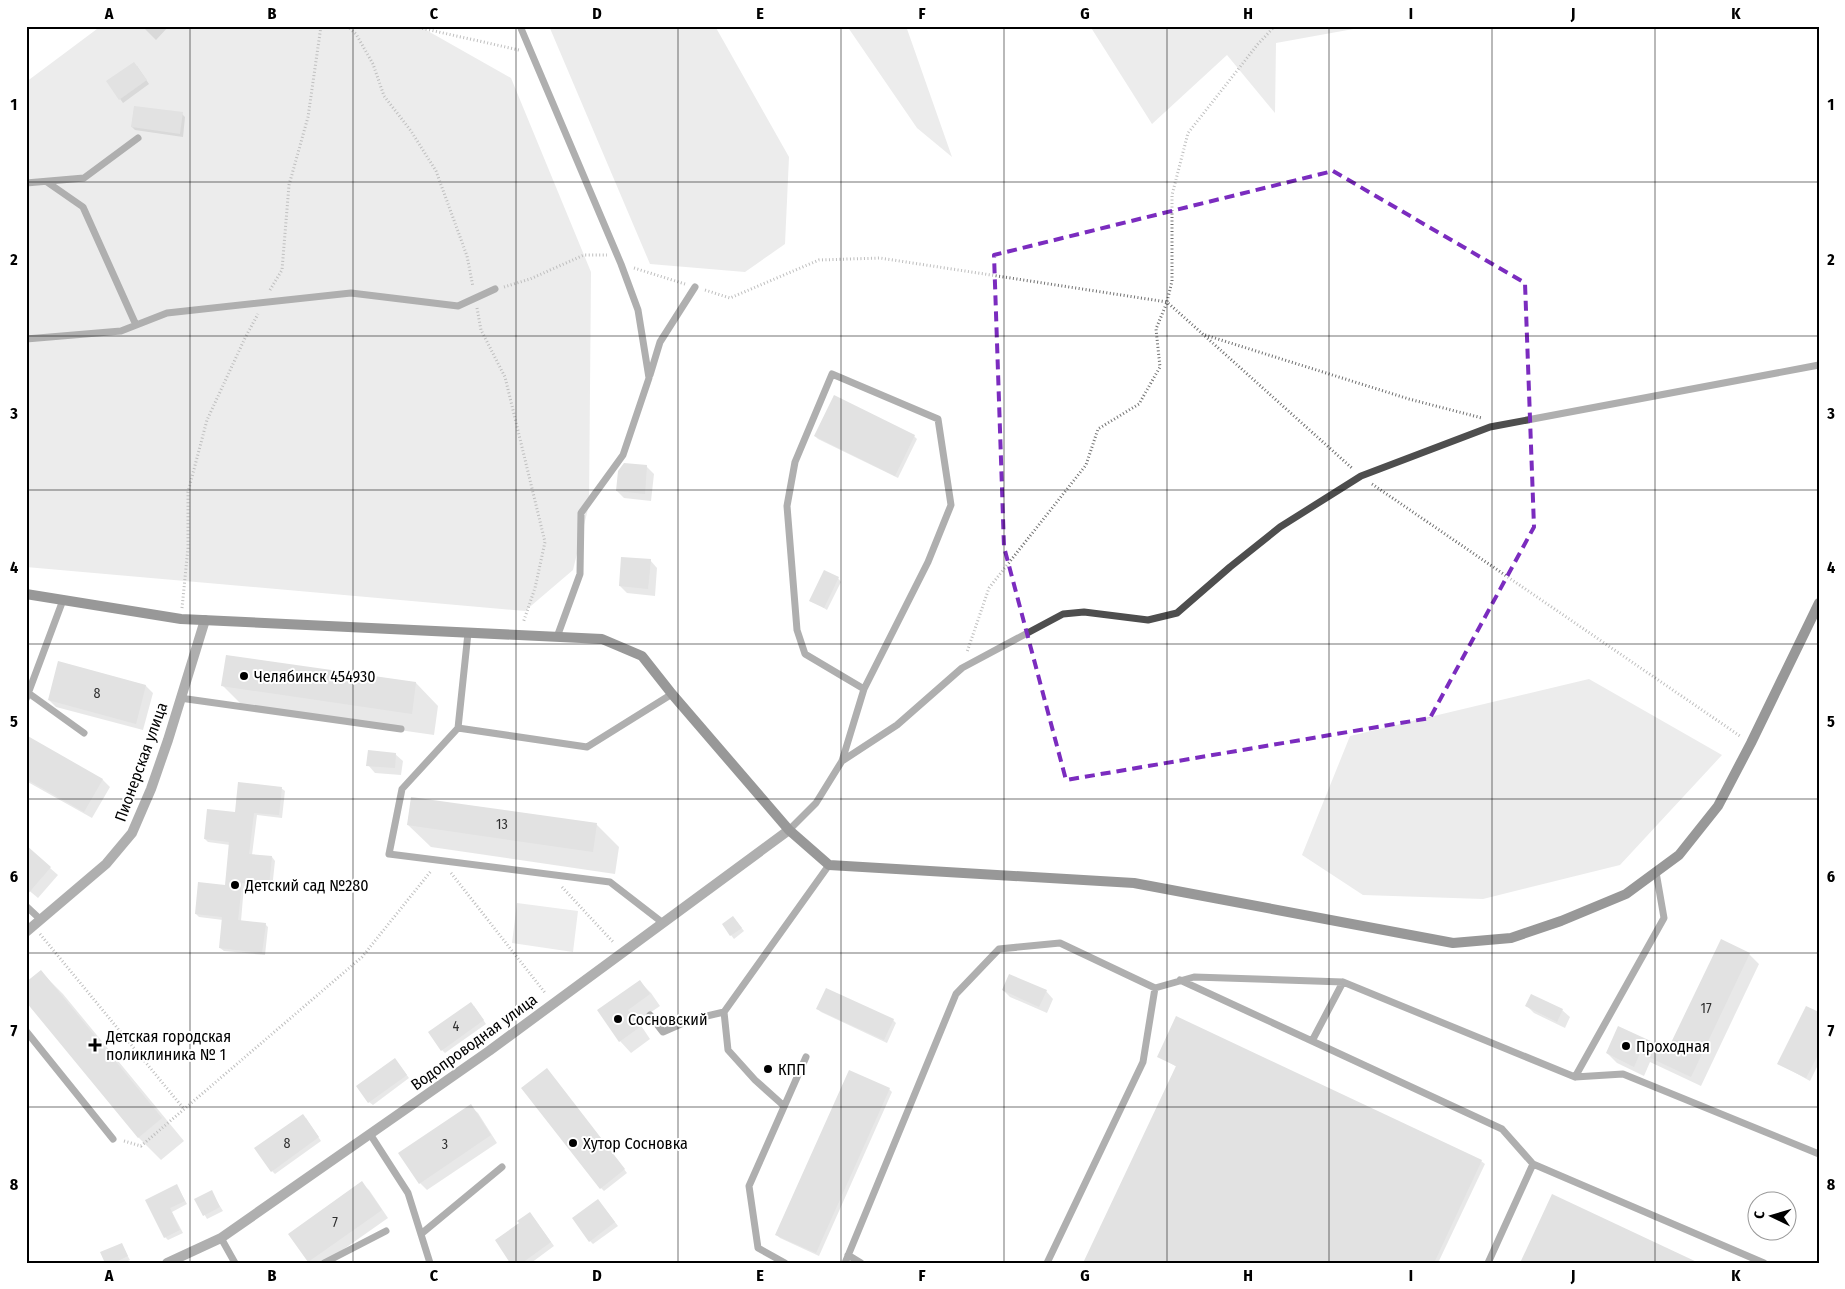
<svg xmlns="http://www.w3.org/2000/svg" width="1845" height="1289" font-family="'Fira Sans Condensed',sans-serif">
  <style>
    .green { fill: #d5d5d5 }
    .shadow { fill: #0003 }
    .building { fill: #bebebe }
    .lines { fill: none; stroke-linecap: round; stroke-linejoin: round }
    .path { stroke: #707070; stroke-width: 3; stroke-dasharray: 1 2.5; stroke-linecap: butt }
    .lane { stroke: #4e4e4e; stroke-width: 7 }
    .street { stroke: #4e4e4e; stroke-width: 10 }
    .secondary { stroke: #1b1b1b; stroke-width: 10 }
    .marked { fill: none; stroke: #7b2cbf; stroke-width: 4; stroke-dasharray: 10 6; stroke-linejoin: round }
    .grid { fill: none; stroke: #000; stroke-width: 1; stroke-opacity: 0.55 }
    .poi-dot { fill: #000; stroke: #fff; stroke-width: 2 }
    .labels { text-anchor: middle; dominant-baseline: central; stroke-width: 4; stroke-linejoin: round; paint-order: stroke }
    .number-label { font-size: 14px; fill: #303030 }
    .poi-label { font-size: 16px; fill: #000; stroke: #fff; text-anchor: start }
    .street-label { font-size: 16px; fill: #000; stroke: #fff }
    .neatline { fill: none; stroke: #000; stroke-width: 2 }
    .grid-label { font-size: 16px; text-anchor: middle; font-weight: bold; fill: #000 }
  </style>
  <rect width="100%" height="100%" fill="#fff"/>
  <path class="green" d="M101,26H419L511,78L591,272L589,505L573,570L525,611L26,567V82Z
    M549,26H715L789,157L785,244L745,272L650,264Z
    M847,26H906L952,157L917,128Z
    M1090,26H1370L1276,43L1275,113L1227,55L1152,124Z
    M1589,679L1722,755L1620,865L1483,899L1363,895L1302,855L1350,736Z
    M517,903L578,911L573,952L512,943Z"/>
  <path class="shadow" d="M142,26H169L156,40Z
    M137,66L149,84L123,103L108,82Z
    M182,114L185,117L183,137L135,130L132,127Z
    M815,436H914L917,439L898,478L818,439Z
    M646,466L654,474L651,501L624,498L617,491Z
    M650,560L657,568L655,596L627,593L620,586Z
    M838,578L841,582L827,610L811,600Z
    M59,663L146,686L153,693L143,730L56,707L49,700Z
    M416,683L438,706L434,735L245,708L223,686Z
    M26,737L103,780L110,787L92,818L26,781Z
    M395,754L403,761L401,775L375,773L368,765Z
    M281,788L285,791L282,818L257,815L252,855L272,857L275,861L272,889L244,886L241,921L265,924L268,927L265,955L224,951L220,948L223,920L199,917L196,914L226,886L230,845L208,842L205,839L236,813Z
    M408,825H597L619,847L615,874L431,847Z
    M26,847L58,875L38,898L26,888Z
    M736,921L744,931L734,939L723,925Z
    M1749,954L1759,964L1701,1086L1650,1062L1644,1076L1617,1063L1607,1053L1669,1051Z
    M41,972L63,994L184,1141L161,1160L139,1138L26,1000Z
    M640,982L651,993L660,1006L638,1021L650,1039L631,1053L620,1041L599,1011Z
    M1003,990L1046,991L1053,999L1047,1013L1010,997Z
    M474,1006L486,1024L445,1053L442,1050Z
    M1527,1006L1562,1010L1570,1017L1565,1028L1534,1013Z
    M818,1009L893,1020L896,1023L887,1043L821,1012Z
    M1819,1014V1063L1810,1081L1778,1063Z
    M1158,1056L1481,1161L1485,1164L1438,1263H1085L1177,1067Z
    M398,1063L409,1078L373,1105L369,1102Z
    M550,1073L627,1173L604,1191L601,1188Z
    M889,1089L892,1092L819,1256L780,1238L777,1235Z
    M470,1106L478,1113L497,1143L427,1190L420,1183Z
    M306,1118L321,1141L275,1174L272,1171Z
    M361,1183L369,1190L388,1218L324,1263H310L289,1234Z
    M177,1186L187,1204L172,1212L183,1233L168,1240L165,1237L147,1201Z
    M211,1192L223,1211L207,1219L196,1200Z
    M598,1200L618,1226L593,1244L590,1241Z
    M530,1213L554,1246L531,1263H512L521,1223Z
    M121,1244L130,1260L124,1263H106Z"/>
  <path class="building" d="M134,62L147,80L119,100L106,81Z
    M134,106L183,112L180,134L131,127Z
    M834,395L915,435L895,476L814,436Z
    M624,463L647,465L645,494L616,491L618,471Z
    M621,557L651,559L648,589L619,586Z
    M824,570L839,577L824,608L809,601Z
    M226,655L416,682L412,714L221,686Z
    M58,661L146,685L136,724L48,700Z
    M26,735L103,779L84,812L26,779Z
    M368,750L396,753L395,768L366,766Z
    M238,782L282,787L279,815L254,813L249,854L272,856L269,886L242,883L238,920L266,923L262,953L219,948L222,917L195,914L198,882L225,885L229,842L204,839L207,809L235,812Z
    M411,797L597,823L593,852L407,825Z
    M26,845L51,867L26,896Z
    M733,916L742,928L730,936L722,924Z
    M1721,939L1750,953L1691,1077L1640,1053L1634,1067L1606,1053L1618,1026L1668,1049Z
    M41,970L162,1118L138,1138L26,1002V982Z
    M1009,974L1047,990L1039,1007L1002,990Z
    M640,980L650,994L628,1010L640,1027L619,1042L597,1010Z
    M826,988L894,1019L884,1040L816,1009Z
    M1531,994L1563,1009L1557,1022L1525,1006Z
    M471,1002L484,1020L441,1051L428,1032Z
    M1806,1006L1819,1012V1053L1806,1078L1777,1064Z
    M1176,1016L1482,1160L1434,1263H1083L1176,1066L1157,1057Z
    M395,1058L407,1075L368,1103L356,1086Z
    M547,1068L625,1169L600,1189L521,1088Z
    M849,1070L890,1088L816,1253L775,1235Z
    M471,1104L491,1135L419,1184L398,1153Z
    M303,1114L319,1137L271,1172L254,1148Z
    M362,1181L382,1210L308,1262L288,1234Z
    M177,1184L185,1201L170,1208L180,1230L164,1238L145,1200Z
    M212,1190L220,1207L203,1216L194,1199Z
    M1552,1194L1699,1263H1520Z
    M598,1199L615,1222L589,1242L572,1218Z
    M530,1212L551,1242L522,1263H510L495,1240L519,1223L517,1221Z
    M122,1243L128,1256L114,1263H105L100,1252Z"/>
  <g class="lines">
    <path class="path" d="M347,26L356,34L373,64L384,96L411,131L436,171L467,256L473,287
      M412,26L519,50
      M1275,26L1258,44L1188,133L1172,195V281L1167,302L1353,469
      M634,268L685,284
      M504,287L530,279L584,255H607
      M270,290L282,270L289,185L308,117L321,26
      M705,290L730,298L819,260L880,258L1167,302L1156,329L1160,367L1139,404L1098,429L1086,465L989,588L967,652
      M477,308L481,330L505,377L545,542L535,588L523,623
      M1205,335L1409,399L1482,418
      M1372,484L1740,736
      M182,608L188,548V492L207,420L245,338L258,314
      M451,873L546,994
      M562,887L614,943
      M40,934L184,1109
      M124,1141L141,1146L362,957L431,871"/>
    <path class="lane" d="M520,26L621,264L638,310L649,378L623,455L581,513L580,574L557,637
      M47,182L83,207L136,325
      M26,183L84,178L138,138
      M26,339L121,331L167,313L351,293L458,306L495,289
      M650,375L660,342L695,287
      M468,633L458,728L587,747L672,694
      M27,692L84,733
      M180,698L401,729
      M26,699L63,600
      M458,728L402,789L389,854L610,882L663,923
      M842,761L897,725L962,668L1063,614L1084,612L1148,620L1177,613L1230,567L1280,527L1361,476L1490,427L1819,365
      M789,830L816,803L842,761L864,689L928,562L951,505L938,419L832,374L795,462L787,506L797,630L805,654L864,689
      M26,906L41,920
      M1180,980L1312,1041
      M1343,982L1312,1041L1502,1129L1533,1164L1764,1263
      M650,1015L663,1032L690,1020L724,1012
      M26,1031L113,1139
      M1575,1077L1664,918L1656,872
      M784,1106L755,1080L728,1050L724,1012L829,865
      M370,1134L408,1193L430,1263
      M421,1234L502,1167
      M221,1238L235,1263
      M848,1255L861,1263
      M324,1263L386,1231
      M785,1263L758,1248L749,1186L806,1057
      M845,1263L956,994L999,949L1060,943L1155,988L1194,977L1343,982L1575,1077L1623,1074L1819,1154
      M1047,1263L1143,1062L1155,988
      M1488,1263L1533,1164"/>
    <path class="street" d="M26,932L106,864L132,833L151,789L168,740L205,620
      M167,1263L221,1238L370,1134L489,1051L789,830"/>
    <path class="secondary" d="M26,594L181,619L602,639L642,656L672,694L789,830L829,865L1134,883L1453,943L1511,938L1561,921L1626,894L1679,855L1718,806L1751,743L1819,603"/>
  </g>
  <path d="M0 0H1845V1289H0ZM1333,171L1525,283L1534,527L1430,718L1066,780L1004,547L994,255Z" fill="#fff" fill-opacity=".55" fill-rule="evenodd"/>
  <path class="marked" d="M1333,171L1525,283L1534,527L1430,718L1066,780L1004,547L994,255Z"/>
  <path class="grid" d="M190,26V1263M353,26V1263M516,26V1263M678,26V1263M841,26V1263M1004,26V1263M1167,26V1263M1329,26V1263M1492,26V1263M1655,26V1263M26,182H1819M26,336H1819M26,490H1819M26,644H1819M26,799H1819M26,953H1819M26,1107H1819"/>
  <g class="poi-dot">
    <circle cx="244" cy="676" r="5"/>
    <circle cx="235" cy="885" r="5"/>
    <circle cx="618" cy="1019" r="5"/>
    <path d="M92.5 1037.5h5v5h5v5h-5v5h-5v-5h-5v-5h5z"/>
    <circle cx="1626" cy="1046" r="5"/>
    <circle cx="768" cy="1069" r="5"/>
    <circle cx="573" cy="1143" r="5"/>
  </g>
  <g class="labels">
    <g class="number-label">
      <text x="97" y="693">8</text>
      <text x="502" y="824">13</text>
      <text x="1706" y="1008">17</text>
      <text x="456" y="1026">4</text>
      <text x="287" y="1143">8</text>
      <text x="445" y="1144">3</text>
      <text x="335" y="1222">7</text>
    </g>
    <g class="poi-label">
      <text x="254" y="676">Челябинск 454930</text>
      <text x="245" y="885">Детский сад №280</text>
      <text x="628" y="1019">Сосновский</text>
      <text x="106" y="1036">Детская городская<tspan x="106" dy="18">поликлиника № 1</tspan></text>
      <text x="1636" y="1046">Проходная</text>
      <text x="778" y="1069">КПП</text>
      <text x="583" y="1143">Хутор Сосновка</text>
    </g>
    <g class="street-label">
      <text transform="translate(141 762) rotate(-70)">Пионерская улица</text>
      <text transform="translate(474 1042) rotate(-36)">Водопроводная улица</text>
    </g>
  </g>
  <rect width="1845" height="1289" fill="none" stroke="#ffffff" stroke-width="55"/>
  <g transform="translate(1772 1216) rotate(275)"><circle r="24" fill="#ffffff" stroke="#999999"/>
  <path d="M0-4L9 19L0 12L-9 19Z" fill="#000000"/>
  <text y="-8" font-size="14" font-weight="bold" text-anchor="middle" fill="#000000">С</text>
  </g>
  <rect x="28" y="28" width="1790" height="1234" class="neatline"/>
  <g class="grid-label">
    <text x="109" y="19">A</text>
    <text x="272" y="19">B</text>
    <text x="434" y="19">C</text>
    <text x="597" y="19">D</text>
    <text x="760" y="19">E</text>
    <text x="922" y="19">F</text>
    <text x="1085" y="19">G</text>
    <text x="1248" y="19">H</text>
    <text x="1411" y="19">I</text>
    <text x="1573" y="19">J</text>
    <text x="1736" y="19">K</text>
    <text x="14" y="110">1</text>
    <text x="1831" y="110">1</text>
    <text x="14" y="265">2</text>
    <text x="1831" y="265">2</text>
    <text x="14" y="419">3</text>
    <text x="1831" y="419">3</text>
    <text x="14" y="573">4</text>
    <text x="1831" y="573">4</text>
    <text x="14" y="727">5</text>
    <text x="1831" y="727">5</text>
    <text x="14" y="882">6</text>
    <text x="1831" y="882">6</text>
    <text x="14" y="1036">7</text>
    <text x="1831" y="1036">7</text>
    <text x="14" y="1190">8</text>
    <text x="1831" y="1190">8</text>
    <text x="109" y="1281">A</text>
    <text x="272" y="1281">B</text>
    <text x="434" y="1281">C</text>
    <text x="597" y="1281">D</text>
    <text x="760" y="1281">E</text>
    <text x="922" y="1281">F</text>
    <text x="1085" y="1281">G</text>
    <text x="1248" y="1281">H</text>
    <text x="1411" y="1281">I</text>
    <text x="1573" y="1281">J</text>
    <text x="1736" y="1281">K</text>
  </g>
</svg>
